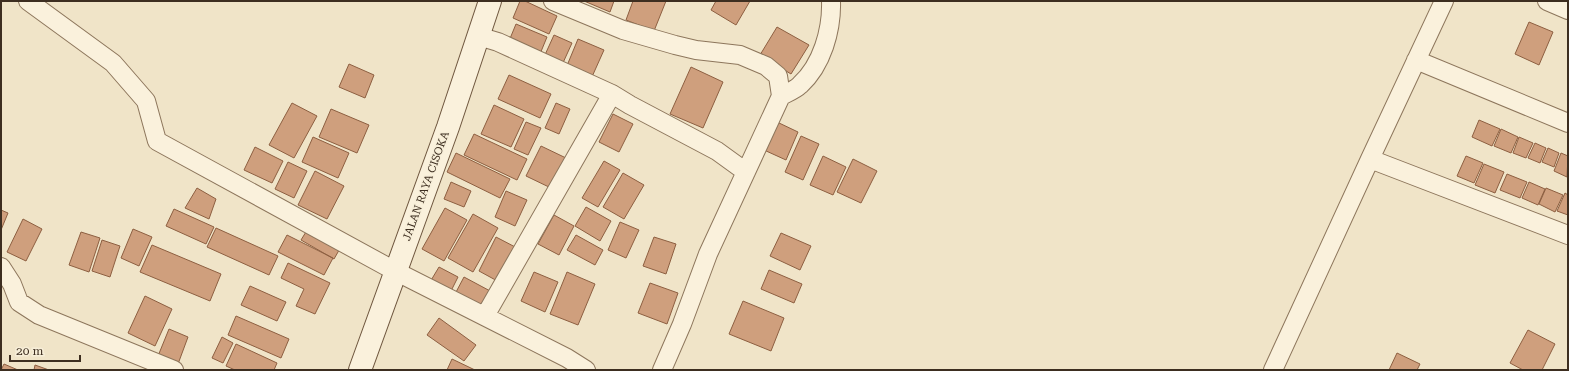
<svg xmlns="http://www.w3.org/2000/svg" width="1569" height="371" font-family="'Roboto Serif',serif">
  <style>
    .building { fill: #cf9f7d; stroke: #8d5f41 }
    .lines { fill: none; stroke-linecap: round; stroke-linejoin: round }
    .street-casing { stroke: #8d765c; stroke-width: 20 }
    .secondary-casing { stroke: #6f573f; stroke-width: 24 }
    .street { stroke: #faf1dc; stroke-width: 18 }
    .secondary { stroke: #faf1dc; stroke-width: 22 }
    .labels { text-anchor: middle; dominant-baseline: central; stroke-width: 3; stroke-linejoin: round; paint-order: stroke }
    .street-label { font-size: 11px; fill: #3d2e20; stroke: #f7eed8 }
  </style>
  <rect width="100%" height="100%" fill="#f0e4c8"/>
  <path class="building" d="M520,1H525L557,16L549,34L513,18Z
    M584,1H614L610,12Z
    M633,1H666L654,31L626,20Z
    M716,1H750L736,25L711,10Z
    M1529,22L1553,32L1539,65L1515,54Z
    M516,24L547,37L540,54L509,41Z
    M777,27L809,45L791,74L760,55Z
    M554,35L572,43L562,65L544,57Z
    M578,39L604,50L591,79L566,68Z
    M349,64L374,75L365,98L339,87Z
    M691,67L723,82L703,128L670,114Z
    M509,75L551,94L540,118L498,99Z
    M292,103L317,116L294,158L269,145Z
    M556,103L570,109L559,134L545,128Z
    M494,105L524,119L511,147L481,134Z
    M331,109L369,125L357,153L319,137Z
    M613,114L633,124L619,152L599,142Z
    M1479,120L1500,129L1492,146L1472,137Z
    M526,122L541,128L528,155L514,149Z
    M777,122L798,132L786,160L764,150Z
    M1501,129L1518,137L1511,153L1494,146Z
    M474,134L527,159L517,180L464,155Z
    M801,136L819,144L803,180L785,172Z
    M313,137L349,153L338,178L302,162Z
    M1519,137L1533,143L1526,158L1513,153Z
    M1535,143L1546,148L1540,163L1528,158Z
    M541,146L566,158L551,188L526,176Z
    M255,147L283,161L272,183L244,170Z
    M1548,148L1559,153L1554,167L1542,162Z
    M456,153L510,179L500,198L447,172Z
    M1561,153L1568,156L1567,177L1554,171Z
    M823,156L846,167L833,195L810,185Z
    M1466,156L1483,163L1474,183L1457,176Z
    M853,159L877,171L861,203L837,192Z
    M604,161L620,170L598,207L582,198Z
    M288,162L307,171L294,198L275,189Z
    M1484,164L1504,172L1495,193L1475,185Z
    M315,171L344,186L327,219L298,205Z
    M623,173L644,185L624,219L603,207Z
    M1507,174L1527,182L1520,198L1500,190Z
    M451,182L471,191L464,207L444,199Z
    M1529,182L1545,189L1538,205L1522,198Z
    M197,188L216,199L209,219L185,208Z
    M1546,188L1563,195L1555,212L1539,204Z
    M506,191L527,200L515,226L495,217Z
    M1565,193L1568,195V215L1557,211Z
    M586,207L611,221L600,241L575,226Z
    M445,208L467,220L444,261L422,249Z
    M174,209L214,227L206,244L166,226Z
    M1,210L8,213L1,230Z
    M473,214L498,228L473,272L448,258Z
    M554,215L574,226L559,255L538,244Z
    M23,219L42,229L26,261L7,252Z
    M620,222L639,230L626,258L608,250Z
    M309,227L342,245L334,259L301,240Z
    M216,228L278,256L269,275L207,247Z
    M133,229L152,237L139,266L121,258Z
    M81,232L100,238L89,272L69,265Z
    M781,233L811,246L800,270L770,256Z
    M287,235L333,258L324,275L278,252Z
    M576,235L603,250L595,265L567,250Z
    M496,237L519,249L501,283L479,271Z
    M654,237L676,244L666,274L643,266Z
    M102,240L120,246L110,277L92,271Z
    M152,245L221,274L210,301L140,272Z
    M288,263L330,283L315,314L296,306L304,289L281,278Z
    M439,267L458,277L450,293L430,282Z
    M769,270L802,284L794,303L761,289Z
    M534,272L558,282L545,312L521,301Z
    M567,272L595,284L578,325L550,314Z
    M464,277L492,292L484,309L455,294Z
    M650,283L678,293L667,324L638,313Z
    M250,286L286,302L277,321L241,305Z
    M145,296L172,309L155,346L128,333Z
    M743,301L784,318L771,351L729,334Z
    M236,316L289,339L281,358L228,335Z
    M439,318L476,345L464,361L427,335Z
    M169,329L188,337L178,364L158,356Z
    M1528,330L1555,344L1542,370H1523L1510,363Z
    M222,337L233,343L223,363L212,358Z
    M236,344L277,363L274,370H235L226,366Z
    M1397,353L1420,364L1417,370H1389Z
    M452,359L475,370H447Z
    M4,364L18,370H1Z
    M35,365L49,370H34Z"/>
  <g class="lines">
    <defs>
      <path id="street" d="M28,1L113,63L146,101L157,141L395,271L567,358L586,370
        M553,1L623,30L675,45L696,50L740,55L766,66L778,76L781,96L708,254L682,324L662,370
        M1547,1L1568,10
        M478,36L498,42L612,94L630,105L717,151L746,172
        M1416,60L1568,123
        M781,96C787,93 795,90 800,85C822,65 832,30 831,1
        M1370,159L1568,235
        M1,267L12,284L19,302L39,315L174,370
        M485,316L612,94
        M1273,370L1370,159L1444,1"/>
      <path id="secondary" d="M360,370L448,127L490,1"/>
    </defs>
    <use href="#street" class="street-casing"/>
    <use href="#secondary" class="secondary-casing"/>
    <use href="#street" class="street"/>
    <use href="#secondary" class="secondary"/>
  </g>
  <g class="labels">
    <g class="street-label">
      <text transform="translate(426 186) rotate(-70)">JALAN RAYA CISOKA</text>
    </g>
  </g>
  <rect width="1569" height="371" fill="none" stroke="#3d2e20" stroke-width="4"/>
  <path d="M10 355v6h70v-6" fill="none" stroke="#3d2e20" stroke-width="2"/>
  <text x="16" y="355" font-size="12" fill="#3d2e20" stroke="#f7eed8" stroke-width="3" paint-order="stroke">20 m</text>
</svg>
